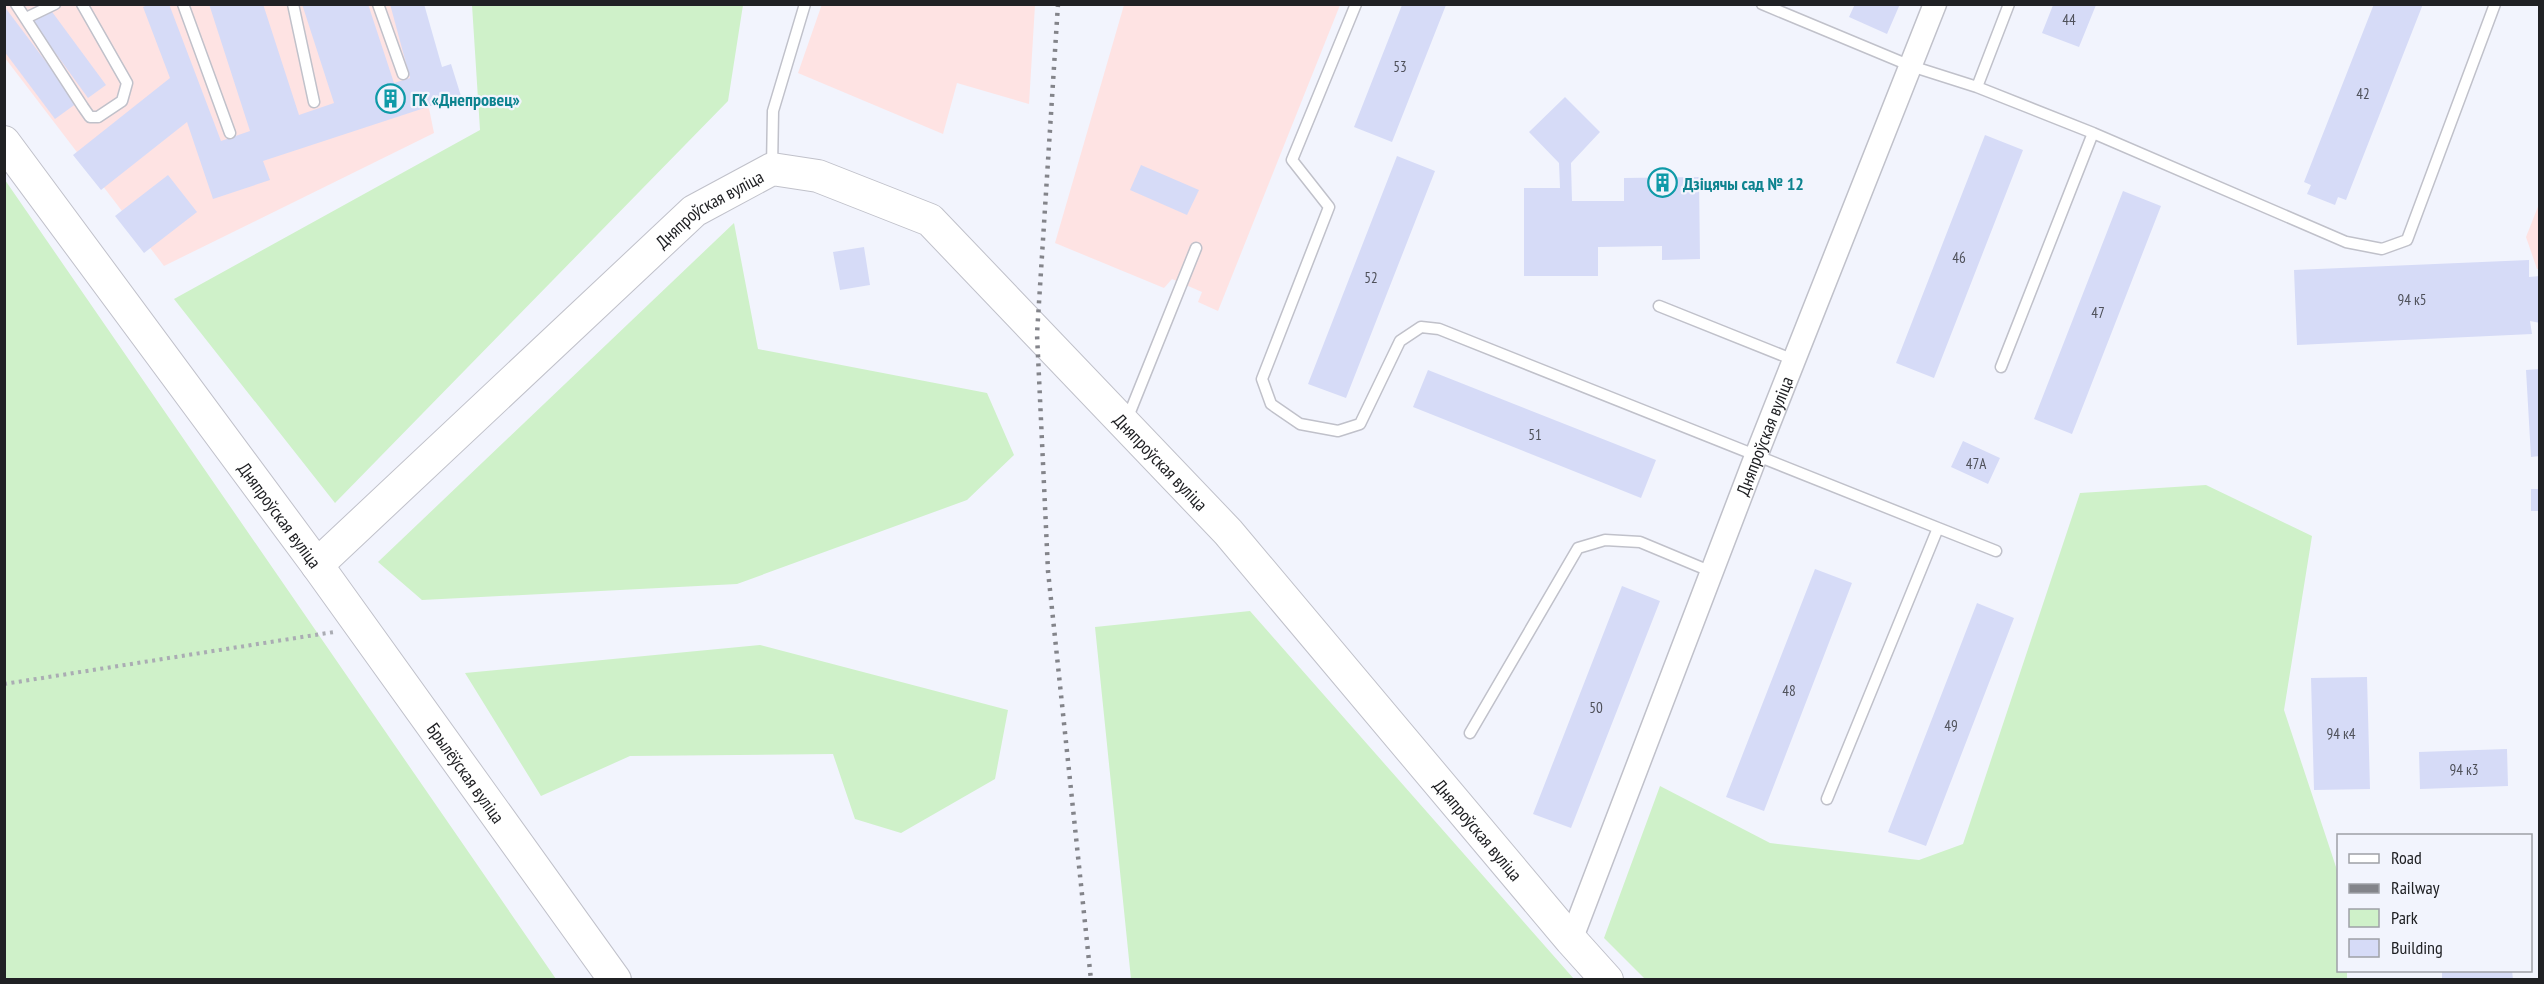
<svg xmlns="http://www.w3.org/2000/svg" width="2544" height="984" font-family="'PT Sans Narrow',sans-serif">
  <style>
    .industrial { fill: #fee3e3 }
    .green { fill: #cff1c9 }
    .building { fill: #d6dbf7 }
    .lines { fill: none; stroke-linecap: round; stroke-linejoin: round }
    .lane-casing { stroke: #c0c1ca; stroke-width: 13 }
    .street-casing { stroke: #c0c1ca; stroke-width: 25 }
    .secondary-casing { stroke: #c0c1ca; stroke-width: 34 }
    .path { stroke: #aaacb3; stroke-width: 4; stroke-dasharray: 3 4.5; stroke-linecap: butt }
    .lane { stroke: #fff; stroke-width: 10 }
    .street { stroke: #fff; stroke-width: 22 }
    .secondary { stroke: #fff; stroke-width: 32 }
    .rail { stroke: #83848a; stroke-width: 4.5; stroke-dasharray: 3 6; stroke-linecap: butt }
    .labels { text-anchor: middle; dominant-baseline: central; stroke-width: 4.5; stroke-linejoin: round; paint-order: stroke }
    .number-label { font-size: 15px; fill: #4e5059 }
    .culture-label { font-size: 18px; font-weight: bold; fill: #0d838f; stroke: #f2f4fd; text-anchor: start }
    .street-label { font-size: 18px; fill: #202124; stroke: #f2f4fd }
  </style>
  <rect width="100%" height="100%" fill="#f2f4fd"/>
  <path class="industrial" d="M822,4L1035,5L1029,104L957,83L943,134L798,73Z
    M5,5H408L434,133L164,266L5,58Z
    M1124,5H1340L1218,311L1198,302L1202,292L1172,279L1164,288L1055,243Z
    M2539,204L2540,269H2537L2526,237Z"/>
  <path class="green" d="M472,5H743L728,101L335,503L174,299L480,130Z
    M4,180H5L556,979H5Z
    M734,223L758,349L987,393L1014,455L967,500L737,584L422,600L378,562Z
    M2206,485L2312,536L2284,710L2338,873V970L2347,971V979H1645L1604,938L1660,786L1770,843L1919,860L1963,844L2080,493Z
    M1250,611L1574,979H1131L1095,627Z
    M760,645L1008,710L995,779L901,833L855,819L833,754L630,756L541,796L465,673Z"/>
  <path class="building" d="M150,4H169L221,141L250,131L209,4H263L299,115L334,103L302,4H368L394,83L410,78L390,4H424L442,67L451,64L461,96L263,161L270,180L213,199L187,122L101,190L73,155L170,78L143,7Z
    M1855,4H1900L1887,34L1849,17Z
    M2374,4H2423L2346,200L2338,197L2335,205L2307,194L2311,185L2304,182Z
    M1402,5H1446L1392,142L1354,127Z
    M2053,5H2096L2079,47L2042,33Z
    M4,6L77,103L55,119L4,51Z
    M50,9L106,85L88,98L33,22Z
    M1565,97L1600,132L1571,163L1572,201H1624V178L1699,177L1700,259L1662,260V246L1598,247V276H1524V188H1560L1559,163L1529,132Z
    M1985,135L2023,150L1934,378L1896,363Z
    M1397,156L1435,171L1346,398L1308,384Z
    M1141,165L1199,190L1187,215L1130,190Z
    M168,175L197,212L144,253L115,216Z
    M2123,191L2161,206L2072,434L2034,419Z
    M864,247L870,285L840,290L833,252Z
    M2529,260V277L2540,276V323L2530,321L2532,334L2297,345L2294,270Z
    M2540,369V456L2531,457L2526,370Z
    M1428,370L1656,460L1641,498L1413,407Z
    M1963,441L2000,458L1988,484L1951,467Z
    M2531,489H2540V511H2531Z
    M1815,569L1852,583L1764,811L1726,797Z
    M1622,586L1660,601L1571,828L1533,814Z
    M1977,603L2014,618L1926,846L1888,832Z
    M2367,677L2370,789L2314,790L2311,678Z
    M2507,749L2508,786L2420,789L2419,752Z
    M2442,970H2512L2513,980H2442Z"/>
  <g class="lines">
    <defs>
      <path id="lane" d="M16,4L83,107L90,117H98L122,101L127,83L82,4
        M183,4L230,133
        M293,4L314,102
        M378,4L403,74
        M1356,4L1292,160L1329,207L1262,379L1271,404L1300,424L1338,431L1360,424L1400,341L1421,327L1439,329L1938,528L1827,799
        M1762,4L1911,66L1977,87L2093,133L2346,242L2382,249L2407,240L2495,4
        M26,18L55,4
        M1977,87L2009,4
        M772,168L773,111L805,4
        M1659,306L1794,360
        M2001,367L2093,133
        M1126,422L1196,248
        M1938,528L1996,551
        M1470,733L1578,548L1605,540L1640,542L1712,572"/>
      <g id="street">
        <path id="s1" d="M1571,940L1756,456L1935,4"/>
      </g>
      <g id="secondary">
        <path id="s2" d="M4,142L317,565L615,980"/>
        <path id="s3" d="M317,565L694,211L772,169L818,176L930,220L1228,532L1571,940L1607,980"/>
      </g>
    </defs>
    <use href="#lane" class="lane-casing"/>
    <use href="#street" class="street-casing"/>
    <use href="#secondary" class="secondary-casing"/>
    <path class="path" d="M4,684L334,632"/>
    <use href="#lane" class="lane"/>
    <use href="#street" class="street"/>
    <use href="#secondary" class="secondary"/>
    <path class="rail" d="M1058,4L1037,334L1048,571L1091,980"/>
  </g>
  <defs>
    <symbol id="building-ring" viewBox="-11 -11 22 22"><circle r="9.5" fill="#f2f4fd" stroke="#0f9aa8" stroke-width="1.5"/><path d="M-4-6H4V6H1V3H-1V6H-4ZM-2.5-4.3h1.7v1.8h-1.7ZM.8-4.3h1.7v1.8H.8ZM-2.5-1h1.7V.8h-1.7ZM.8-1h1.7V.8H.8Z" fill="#0f9aa8"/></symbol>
  </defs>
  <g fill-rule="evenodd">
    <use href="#building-ring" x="374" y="82" width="33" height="33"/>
    <use href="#building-ring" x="1646" y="166" width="33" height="33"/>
  </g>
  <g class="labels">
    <g class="number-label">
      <text x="2069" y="19">44</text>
      <text x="1400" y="66">53</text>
      <text x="2363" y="93">42</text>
      <text x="1959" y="257">46</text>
      <text x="1371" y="277">52</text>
      <text x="2412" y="299">94 к5</text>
      <text x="2098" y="312">47</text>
      <text x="1535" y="434">51</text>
      <text x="1976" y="463">47А</text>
      <text x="1789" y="690">48</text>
      <text x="1596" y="707">50</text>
      <text x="1951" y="725">49</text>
      <text x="2341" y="733">94 к4</text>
      <text x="2464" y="769">94 к3</text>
    </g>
    <g class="culture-label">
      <text x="412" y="99">ГК «Днепровец»</text>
      <text x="1683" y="183">Дзіцячы сад № 12</text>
    </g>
    <g class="street-label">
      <text stroke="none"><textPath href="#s3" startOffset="531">Дняпроўская вуліца</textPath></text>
      <text stroke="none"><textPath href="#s1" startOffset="540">Дняпроўская вуліца</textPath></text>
      <text stroke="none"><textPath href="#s3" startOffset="1107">Дняпроўская вуліца</textPath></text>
      <text stroke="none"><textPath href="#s2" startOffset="464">Дняпроўская вуліца</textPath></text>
      <text stroke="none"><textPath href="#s2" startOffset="782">Брылёўская вуліца</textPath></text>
      <text stroke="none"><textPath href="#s3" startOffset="1593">Дняпроўская вуліца</textPath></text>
    </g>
  </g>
  <rect width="2544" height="984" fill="none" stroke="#202124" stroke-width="12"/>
  <rect x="2337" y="834" width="195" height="138" fill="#f2f4fd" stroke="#9ea0a6" stroke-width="1.5"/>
  <rect x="2349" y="854" width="30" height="9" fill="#ffffff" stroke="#9ea0a6" stroke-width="1.5"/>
  <text x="2391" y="864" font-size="18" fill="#202124">Road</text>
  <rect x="2349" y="884" width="30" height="9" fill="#83848a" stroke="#9ea0a6" stroke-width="1.5"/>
  <text x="2391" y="894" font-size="18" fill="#202124">Railway</text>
  <rect x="2349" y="909" width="30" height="18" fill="#cff1c9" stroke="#9ea0a6" stroke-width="1.5"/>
  <text x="2391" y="924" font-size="18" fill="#202124">Park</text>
  <rect x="2349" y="939" width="30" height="18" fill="#d6dbf7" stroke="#9ea0a6" stroke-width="1.5"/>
  <text x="2391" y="954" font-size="18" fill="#202124">Building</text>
</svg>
